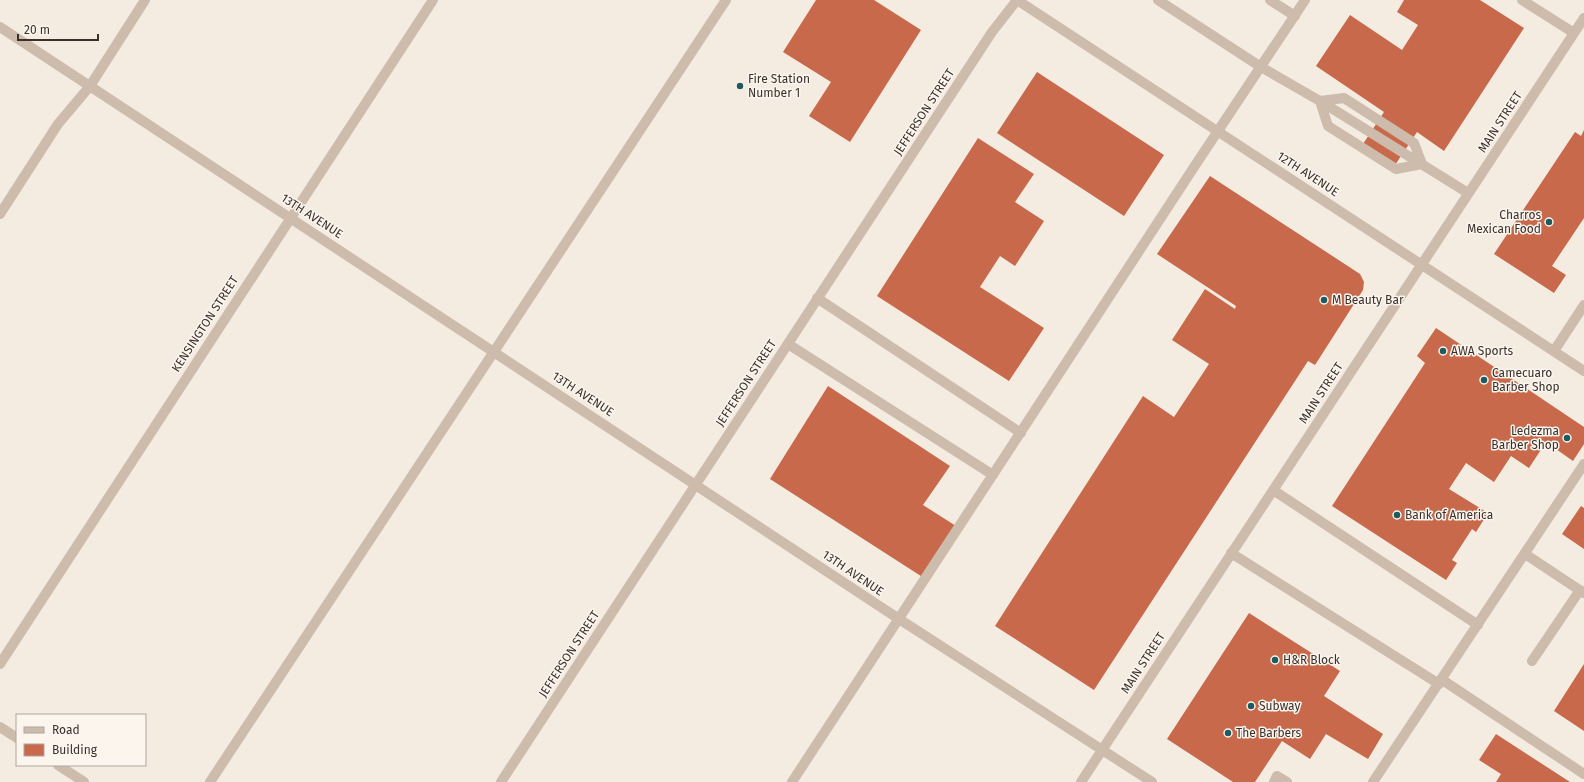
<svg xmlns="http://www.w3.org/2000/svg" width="1584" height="782" font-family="'Fira Sans',sans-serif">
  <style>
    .building { fill: #c8694b }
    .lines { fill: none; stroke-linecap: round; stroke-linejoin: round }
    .minor { stroke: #cdbbac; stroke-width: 10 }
    .poi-dot { fill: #1f5a5e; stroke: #fbf5ee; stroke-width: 1.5 }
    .labels { text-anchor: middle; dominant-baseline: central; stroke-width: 3; stroke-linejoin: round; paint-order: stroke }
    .poi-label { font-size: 12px; fill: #3b302b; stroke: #fbf5ee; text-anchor: start }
    .street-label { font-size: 12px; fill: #3b302b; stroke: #fbf5ee }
  </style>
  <rect width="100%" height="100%" fill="#f4ebe1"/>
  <path class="building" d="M816,0H874L921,30L850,142L809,116L831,82L783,52Z
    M1404,0H1480L1524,28L1444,151L1417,132L1395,165L1363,144L1384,112L1316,66L1350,15L1402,50L1418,25L1397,12Z
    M1037,72L1164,155L1124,216L997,133Z
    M1584,130V218L1552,266L1566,275L1554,293L1494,254L1575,132L1581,136Z
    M978,138L1034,174L1015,202L1044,221L1015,266L1000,256L980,287L1044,328L1009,381L877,296Z
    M1210,176L1360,274L1364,282L1363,290L1315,365L1308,361L1094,690L995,626L1143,396L1174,417L1209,364L1172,340L1205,289L1235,309L1236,306L1157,254Z
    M1436,328L1584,427V444L1573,461L1546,442L1529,468L1511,456L1494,482L1466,463L1449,489L1488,513L1476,532L1472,529L1452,560L1457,563L1446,580L1332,506L1425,363L1417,356Z
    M828,386L950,466L923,505L956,526L924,578L770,479Z
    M1581,506L1584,508V549L1562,534Z
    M1249,613L1340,671L1324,696L1383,734L1368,759L1326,734L1310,759L1282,741L1255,782H1233L1167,739Z
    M1584,664V731L1554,711Z
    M1496,734L1570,782H1496L1501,774L1479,760Z"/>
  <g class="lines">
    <path class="minor" d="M1017,0L1584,371
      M1158,0L1261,67L1320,101L1468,193
      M1270,0L1295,16
      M1522,0L1574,33
      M0,27L899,619L1152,782
      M1320,101L1328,126L1396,169L1422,164
      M1320,101L1344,98L1414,143L1422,164
      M0,214L58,124L90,86L145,0
      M817,298L1021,433
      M788,344L993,475
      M1554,351L1584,305
      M1273,490L1478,625
      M1231,553L1439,684
      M1525,554L1584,593
      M1532,661L1580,590
      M0,664L433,0
      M1441,679L1584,774
      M0,727L17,738
      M58,765L84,782
      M210,782L726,0
      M501,782L992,32L1017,0
      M792,782L1196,164L1305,0
      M1081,782L1584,18
      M1274,782L1277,776L1287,782
      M1373,782L1584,464"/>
  </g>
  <g class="poi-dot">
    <circle cx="740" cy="86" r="4"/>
    <circle cx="1549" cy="222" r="4"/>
    <circle cx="1324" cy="300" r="4"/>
    <circle cx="1443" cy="351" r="4"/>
    <circle cx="1484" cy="380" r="4"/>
    <circle cx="1567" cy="438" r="4"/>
    <circle cx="1397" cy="515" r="4"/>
    <circle cx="1275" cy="660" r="4"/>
    <circle cx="1251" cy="706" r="4"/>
    <circle cx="1228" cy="733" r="4"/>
  </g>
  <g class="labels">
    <g class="poi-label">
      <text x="748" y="79">Fire Station<tspan x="748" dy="14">Number 1</tspan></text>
      <text x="1541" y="215" text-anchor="end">Charros<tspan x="1541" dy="14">Mexican Food</tspan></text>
      <text x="1332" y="300">M Beauty Bar</text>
      <text x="1451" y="351">AWA Sports</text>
      <text x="1492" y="373">Camecuaro<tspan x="1492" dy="14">Barber Shop</tspan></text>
      <text x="1559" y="431" text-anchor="end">Ledezma<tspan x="1559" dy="14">Barber Shop</tspan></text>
      <text x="1405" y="515">Bank of America</text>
      <text x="1283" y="660">H&amp;R Block</text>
      <text x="1259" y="706">Subway</text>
      <text x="1236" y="733">The Barbers</text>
    </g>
    <g class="street-label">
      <text transform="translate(924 112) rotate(-57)">JEFFERSON STREET</text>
      <text transform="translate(1500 122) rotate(-57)">MAIN STREET</text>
      <text transform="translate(1308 174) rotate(33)">12TH AVENUE</text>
      <text transform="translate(312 216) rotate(33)">13TH AVENUE</text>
      <text transform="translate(205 324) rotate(-57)">KENSINGTON STREET</text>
      <text transform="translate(746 383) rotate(-57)">JEFFERSON STREET</text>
      <text transform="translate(1321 393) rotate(-57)">MAIN STREET</text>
      <text transform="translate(583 394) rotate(33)">13TH AVENUE</text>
      <text transform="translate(853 573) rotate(34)">13TH AVENUE</text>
      <text transform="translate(569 654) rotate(-57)">JEFFERSON STREET</text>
      <text transform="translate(1143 663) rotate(-57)">MAIN STREET</text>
    </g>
  </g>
  <rect x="16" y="714" width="130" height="52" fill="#fbf5ee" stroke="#aea6a0"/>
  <rect x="24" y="727" width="20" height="6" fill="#cdbbac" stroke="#aea6a0"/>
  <text x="52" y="734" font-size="12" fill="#3b302b">Road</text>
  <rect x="24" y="744" width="20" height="12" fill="#c8694b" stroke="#aea6a0"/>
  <text x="52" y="754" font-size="12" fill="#3b302b">Building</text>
  <path d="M18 34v6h80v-6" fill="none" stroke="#3b302b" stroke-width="2"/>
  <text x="24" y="34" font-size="12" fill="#3b302b" stroke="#fbf5ee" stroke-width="3" paint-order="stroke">20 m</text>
</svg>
